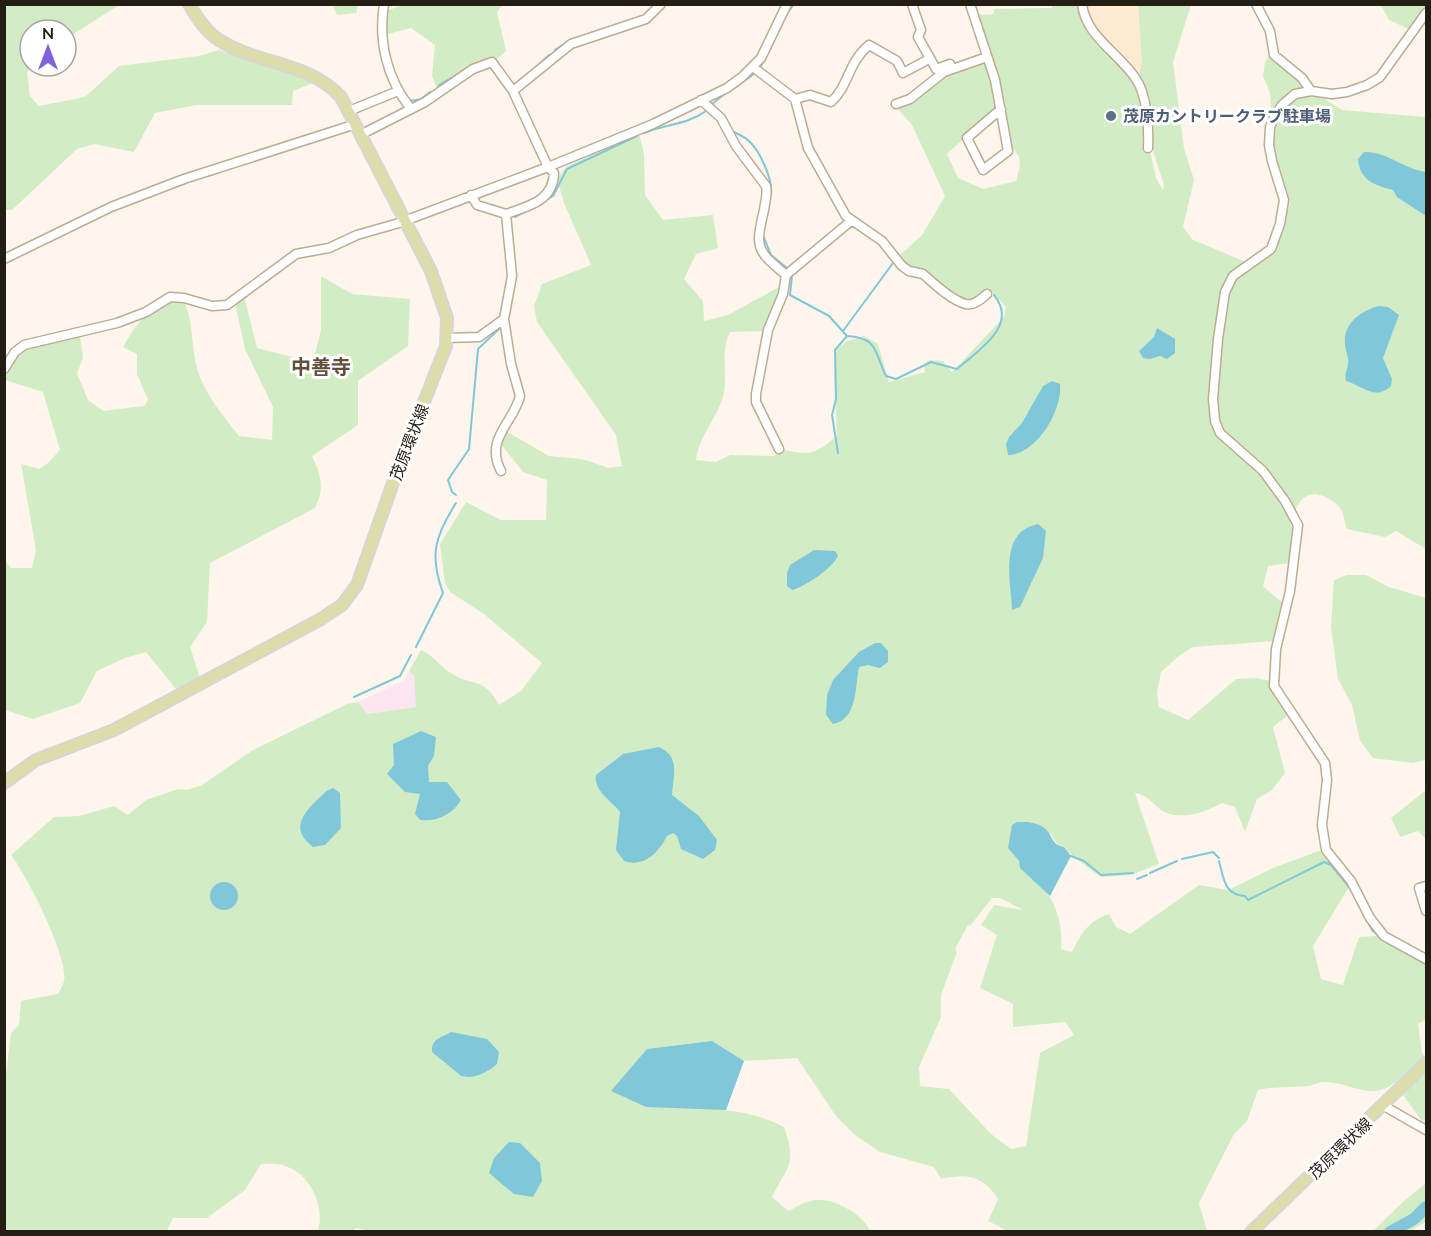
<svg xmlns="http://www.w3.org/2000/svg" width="1431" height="1236" font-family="Mulish,'Noto Sans JP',sans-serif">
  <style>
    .built { fill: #ffebd2 }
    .industrial { fill: #fde6f1 }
    .green { fill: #d2edc5; fill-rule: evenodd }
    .water { fill: #81c7da }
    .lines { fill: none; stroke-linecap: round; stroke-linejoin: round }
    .stream { stroke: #81c7da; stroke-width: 2 }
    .river { stroke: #81c7da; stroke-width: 12 }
    .minor-casing { stroke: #beab94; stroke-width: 11 }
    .major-casing { stroke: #d8d6d5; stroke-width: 14 }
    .minor { stroke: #fff; stroke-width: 8 }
    .major { stroke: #dcddaa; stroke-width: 10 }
    .service-dot { fill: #5c6f8a; stroke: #fff; stroke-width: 2 }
    .labels { text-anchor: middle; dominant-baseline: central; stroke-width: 6; stroke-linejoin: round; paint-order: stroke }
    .service-label { font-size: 16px; font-weight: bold; fill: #4e5e75; stroke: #fff; text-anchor: start }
    .street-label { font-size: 16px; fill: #241d14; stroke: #fff }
    .quarter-label { font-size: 20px; font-weight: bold; fill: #604f3a; stroke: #fff }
  </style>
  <rect width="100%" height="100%" fill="#fef6ec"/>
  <path class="built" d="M1085,5H1138L1142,63L1139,73L1096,33Z"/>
  <path class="industrial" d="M409,671L414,675L417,707L367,714L358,702L405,680Z"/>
  <path class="green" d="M5,5H119L66,39V30H30L31,66L27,73L30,96L39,106L85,97L119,66L199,56L219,50L315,82L293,91L292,105H197L155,113L134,152L94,144L77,149L12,210H5Z
    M333,5V4L358,5L356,13L337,15Z
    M402,5H502L497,12L506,51L494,62L437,89L432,76L435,45L411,28L384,35V12Z
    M1051,5H1079C1080,41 1120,59 1136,88L1156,178L1163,190L1164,185L1152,148L1146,92L1139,73L1142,63L1138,5H1191L1173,62L1184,148L1194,180L1183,227L1193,240L1246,262L1273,253L1290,203L1274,161L1270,93L1263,76L1265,62L1270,54L1306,87L1342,110L1426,117V549L1396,531L1385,537L1347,529C1344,522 1344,512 1339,507C1335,501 1321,494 1315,494C1286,496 1293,543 1291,563L1268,566L1263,586L1286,606L1275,641L1193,647L1180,655L1161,672L1157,693L1159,707L1188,720L1236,679L1256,678L1271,681L1288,715L1273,727L1285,773L1271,791L1257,799L1245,832L1235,807L1222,803C1207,811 1185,820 1167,813C1154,808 1150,795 1135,793L1159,864L1131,875L1102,877C1093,872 1069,854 1064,847H1059L1051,834L1017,822L1012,825C1014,836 1014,852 1019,862C1025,873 1033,878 1041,886C1057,901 1063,928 1061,949L1072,952C1082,933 1088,921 1109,914L1116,927L1130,934L1199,885L1228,890L1273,868L1319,851L1326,854L1351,884L1313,946L1321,979L1343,985L1359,937L1376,936L1378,934L1426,963V1019L1418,1024L1422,1053L1426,1059V1120L1422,1121L1394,1083C1371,1102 1348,1081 1323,1082C1318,1082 1314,1085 1309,1086C1292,1088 1275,1086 1258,1090L1247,1121L1234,1134L1199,1203L1207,1231H1008L988,1221L998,1199C984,1176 966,1173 941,1179L934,1167L880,1152L855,1135L836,1116L797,1058L744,1061L712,1041L682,1047L692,1107C723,1109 756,1112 784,1127C797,1165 788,1165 772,1197L788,1211C795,1208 802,1203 810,1201C830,1195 863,1214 870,1231L376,1232L356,1228L353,1231H318C325,1207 311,1174 285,1166C278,1163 269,1164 261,1164L245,1190L207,1218H173L167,1231L5,1232L4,1090L11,1033L19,1025L21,1001L58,994C60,990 63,985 64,981C69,958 26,874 11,855L54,817L79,816L114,806L128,815L146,800L178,789L187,790L202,785L253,750L347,704L358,702L367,714L416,707L414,675L409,671L421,650C434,655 439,666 451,673C473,688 483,675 499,705L521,691L542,663L484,614L450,592L445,583L440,544L466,502L501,520H546L547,480L523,472L500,443L504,430L549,456L582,459L609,468L622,466L616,435L537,322L534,306L542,284L591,265L564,203L557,179L566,167L639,132L644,155L645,195L663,220L713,215L718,248L696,254L684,279L703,301L704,321L728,315L783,285L765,331L730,332C720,352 728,371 724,392C719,417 699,435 696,460L716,462L730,455L774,456L781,449C810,456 814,455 837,436L834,367L837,349L847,341L864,336L878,344L889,382L925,372L924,364L930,360L943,361L952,372L1004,317L1006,307L991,291L965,303L907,269L898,257L922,235L945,196L912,125L895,106C925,87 951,70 985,62L996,99V109L947,154L958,178L983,189L1016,181L1020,166L1019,157L1008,139L1004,99L975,15L994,14V9L1052,8ZM992,898H1000L1023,910L994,905L981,925L997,935L980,988L1013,1004V1027L1065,1022L1074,1035L1040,1053L1026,1146L1011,1149L991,1134L949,1089L920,1086L919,1067L941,1017V995L957,952L955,949L968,925L970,926Z
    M1381,5H1426V11L1411,30L1389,20Z
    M321,276L352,294L410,299L408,346L358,381V425L312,456C321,475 325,488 315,508L210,563L207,622L190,647L200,677L176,689L146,652L125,658L97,671L80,703L33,719L5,710L4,560L11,568H32L36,550L21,464L39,469L48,463L60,450L43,392L5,380C5,343 53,341 80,335L83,358L77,373L88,400L103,411L144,406L148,400L137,374V354L123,347C137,323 152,300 183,299C193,319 191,342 196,364C202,391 222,414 239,436L272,440L273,407L245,349L235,303L244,296L257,348L313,362L321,330Z
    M1347,575H1366L1389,587L1426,598V760L1413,763L1373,758L1360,741L1352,705L1338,679L1331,627L1334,580Z
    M1426,790V839L1418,831L1400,837L1391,818Z
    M1426,1183V1222L1410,1231H1373L1405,1200Z"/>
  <path class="water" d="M1364,152C1386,151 1404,169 1426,172V216L1397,197L1393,190C1375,185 1360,181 1358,159Z
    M1379,306L1388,307L1399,315L1383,358L1392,379L1391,386C1375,401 1363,386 1346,381C1344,373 1348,369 1348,363C1349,357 1345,350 1345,344C1343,324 1360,311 1379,306Z
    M1157,328L1175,339V353L1167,359L1160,356L1150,359L1143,358L1139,351L1154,337Z
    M1052,381L1060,384C1063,410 1036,455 1008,455L1006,444L1009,437L1022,423L1043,386Z
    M1038,524L1046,531L1043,558L1020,607L1012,610C1011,581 998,532 1038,524Z
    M814,550L835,551L838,555C836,566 803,588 792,590L787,586V573L790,565Z
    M875,643H881L888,651V662L880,668L868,665L859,667C855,686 858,719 833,724L826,715L827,695L833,680L859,652Z
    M421,731L436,737L434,756L428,766L429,782H447L461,800C453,814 437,822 420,820L415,814L420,794L405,792L387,774L394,765L393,744Z
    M659,747C681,757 673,776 672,795L699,816L717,840L715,850L703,859L681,849L677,836L673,833L667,836C659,852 644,868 624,861L616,850L620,812C612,801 593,791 596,775L623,754Z
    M333,788L340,793L341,828L325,845L313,847C290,829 302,815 318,799C323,795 326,790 333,788Z
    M1028,822C1032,823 1039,824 1043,827C1053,833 1051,846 1064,847L1071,856L1050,896L1020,868L1019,861L1008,848L1012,825L1017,822Z
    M210 896a14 14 0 1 1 28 0a14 14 0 1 1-28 0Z
    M451,1032L487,1039L499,1052L497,1064C488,1072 472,1081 460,1075L432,1052C431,1038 442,1038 451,1032Z
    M712,1041L744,1061L726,1110L646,1107L611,1091L647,1049Z
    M509,1142L520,1143L540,1163L542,1181L533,1197L514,1194L489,1173L494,1158Z"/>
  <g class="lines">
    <path class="stream" d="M786,15L794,4
      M570,40L604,29
      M555,50L564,44
      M478,63L494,58L505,74
      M535,68L549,55
      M760,68L774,41
      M439,85L465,70
      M736,87L754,74
      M411,101L421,99L430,92
      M712,104L724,116
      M712,104L726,93
      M732,131C738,134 745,137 749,141C760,151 773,180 771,194
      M644,133C665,124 687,125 706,111
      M534,208L553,196L567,169L637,136
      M515,217L526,211
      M511,223L512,235
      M763,235L771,255L787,268
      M792,276L790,295L829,316L847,336
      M508,321L511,303
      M843,331L893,263
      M838,453L832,415L836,399L835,350L847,336C879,338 874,352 886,376L896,379L931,362L957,369C979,350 1019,325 994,295
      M456,495L452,492L448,480L469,449L478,349L499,329
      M416,647L443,593C429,555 435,536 456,503
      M354,697L400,676L411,655
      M1071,856L1084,861L1101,875L1133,873
      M1182,859L1213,852L1219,858
      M1219,861C1224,879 1224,895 1245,896L1248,900L1324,862L1331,865L1350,888
      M1150,873L1177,861
      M1137,879L1147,875
      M1365,916L1372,930L1383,940
      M1388,943L1426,964"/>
    <path class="river" d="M1390,1232L1414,1219L1426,1207"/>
    <defs>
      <path id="minor" d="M384,4C378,42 387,79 411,109
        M912,4L921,30L918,37L936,69L950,64
        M970,4L995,80L1008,151L983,170L967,138L1001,109
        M1082,4C1086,37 1119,53 1136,79C1147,95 1149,128 1148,148
        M1256,4L1270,31L1274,55L1302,78L1311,91
        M1426,13L1380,77L1367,85L1347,92L1332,94L1311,91L1295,94L1282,105L1275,116L1270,127L1269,145L1272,161L1284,200L1280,224L1271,249L1233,276L1225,292L1218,339L1213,399L1215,421L1220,433L1263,471L1285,501L1298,525L1290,591L1276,649L1274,686L1325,763L1327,780L1322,825L1326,850L1351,881L1370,918L1384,936L1426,959
        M753,67L795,99L810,95L831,102C849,86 848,62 869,45L897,61L903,73L929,59
        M513,91L571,44L646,19L661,4
        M795,99L808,148L846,216L882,241L902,266L909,271L923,274C933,283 952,301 966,304C974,306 981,299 987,294
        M701,100L721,118L736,146L766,186C768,194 765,202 764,210C755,248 756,250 786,275
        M896,104L910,99L944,72L987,57
        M349,111L398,91
        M362,134L425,102L473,69L492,62L513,91L548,167L554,173C553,201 529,206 506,214
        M4,259L111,207L184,179L356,124
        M786,275L851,221
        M447,338L479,337L504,319L512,276L506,214L477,205L471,195
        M4,369L15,352L24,345L117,323L146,312L170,297L184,298L212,306L227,305L296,254L329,248L357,235L399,223L548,167L653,124L727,88L742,77L761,58L787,4
        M779,449L756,402V394L768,330L783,294L786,275
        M501,471C484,439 514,422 520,396L511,364L504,319
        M1426,886L1419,888L1426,911
        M1384,1106L1426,1130"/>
      <path id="major" d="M4,783L36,760L114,730L321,619L342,605L357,585L399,466L446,346L447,318L431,271L341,97C308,61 258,65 219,40C206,32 197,18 189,4
        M1251,1232L1426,1063"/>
    </defs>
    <use href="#minor" class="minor-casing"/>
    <use href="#major" class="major-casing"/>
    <use href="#minor" class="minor"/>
    <use href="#major" class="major"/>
  </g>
  <circle class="service-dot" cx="1111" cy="116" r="6"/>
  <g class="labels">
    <g class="service-label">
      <text x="1123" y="116">茂原カントリークラブ駐車場</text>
    </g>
    <g class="street-label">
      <text transform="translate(409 442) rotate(-69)">茂原環状線</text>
      <text transform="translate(1340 1148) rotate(-44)">茂原環状線</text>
    </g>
    <g class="quarter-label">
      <text x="321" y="366">中善寺</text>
    </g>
  </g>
  <rect width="1431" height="1236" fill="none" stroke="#241d14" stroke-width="12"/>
  <g transform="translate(48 48)"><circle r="28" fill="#ffffff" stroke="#a7a5a1" stroke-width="1.5"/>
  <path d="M0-4.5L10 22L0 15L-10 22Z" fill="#7f63df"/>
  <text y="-9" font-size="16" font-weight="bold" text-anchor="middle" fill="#241d14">N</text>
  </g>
</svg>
